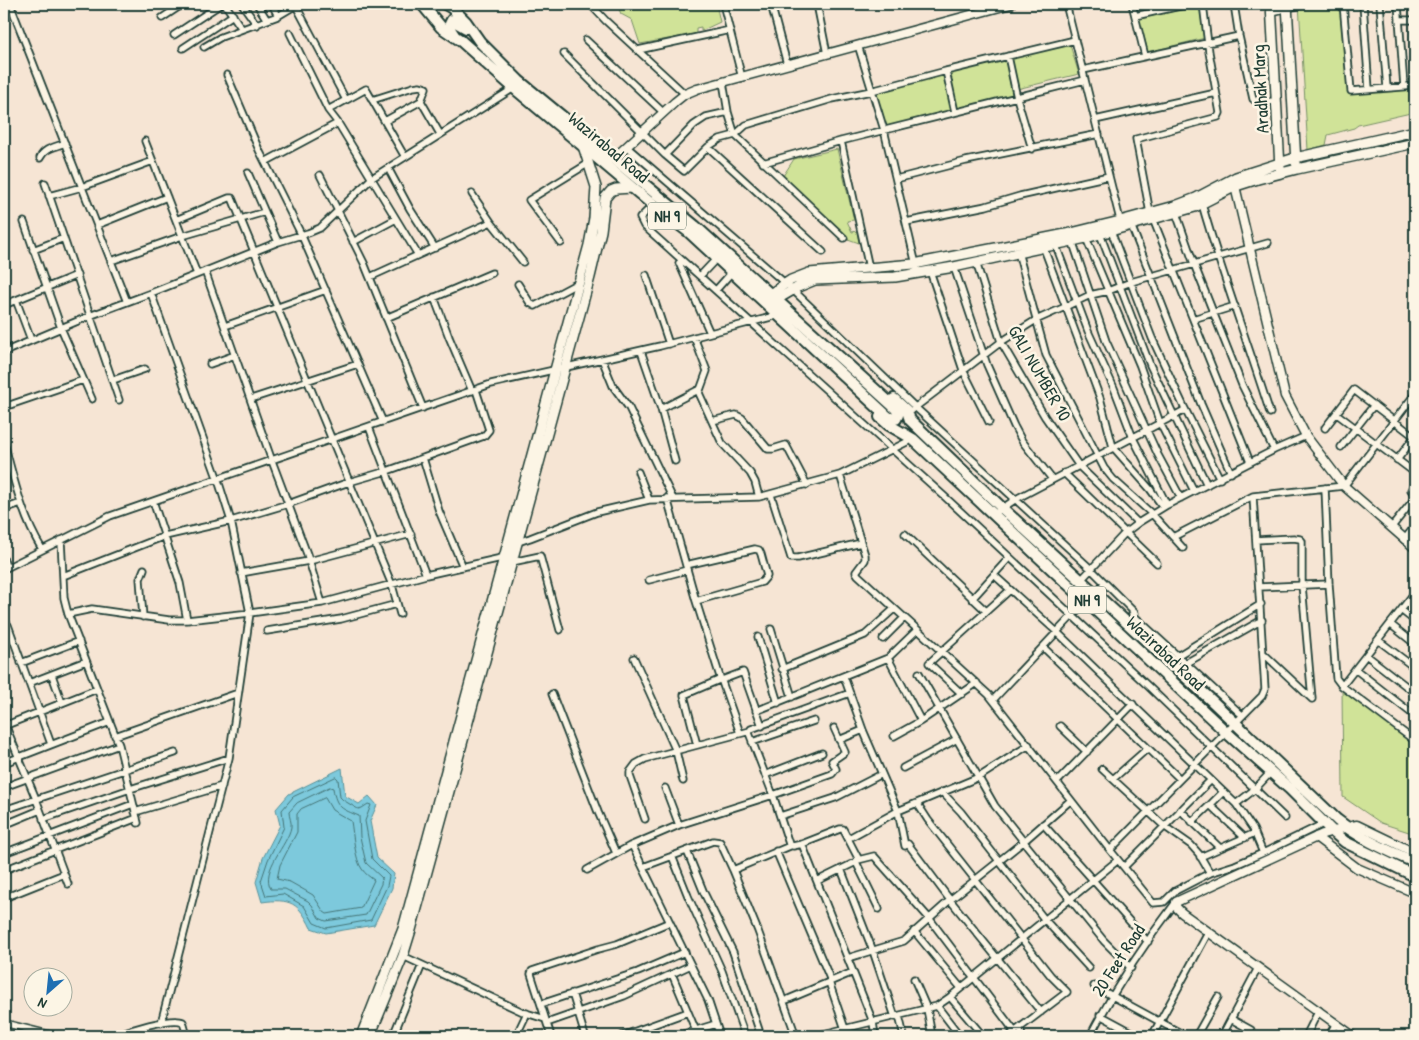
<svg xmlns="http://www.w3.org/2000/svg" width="1419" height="1040" font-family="'Patrick Hand',sans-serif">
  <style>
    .green { fill: #d0e398; stroke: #789066 }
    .water { fill: #7dc9dc; stroke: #579199 }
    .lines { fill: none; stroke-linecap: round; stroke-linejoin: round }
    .shore { stroke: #457577; stroke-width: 1 }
    .minor-casing { stroke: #1f3d34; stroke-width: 9 }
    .tertiary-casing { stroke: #1f3d34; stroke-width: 11 }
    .secondary-casing { stroke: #1f3d34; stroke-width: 12 }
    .trunk-casing { stroke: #1f3d34; stroke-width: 14 }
    .minor { stroke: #fcf5e5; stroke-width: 5.5 }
    .tertiary { stroke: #fcf5e5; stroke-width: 8 }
    .secondary { stroke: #fcf5e5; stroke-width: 9 }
    .trunk { stroke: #fcf5e5; stroke-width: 10 }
    .labels { text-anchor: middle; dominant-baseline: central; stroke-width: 5; stroke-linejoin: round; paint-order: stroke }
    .shield { fill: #fcf5e5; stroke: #617469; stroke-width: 1 }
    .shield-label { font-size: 16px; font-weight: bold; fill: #1f3d34 }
    .street-label { font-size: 18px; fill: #1f3d34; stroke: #fcf5e5 }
  </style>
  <rect width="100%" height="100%" fill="#f6e5d4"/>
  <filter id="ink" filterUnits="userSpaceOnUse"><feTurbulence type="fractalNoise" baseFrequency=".02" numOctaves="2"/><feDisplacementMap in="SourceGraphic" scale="10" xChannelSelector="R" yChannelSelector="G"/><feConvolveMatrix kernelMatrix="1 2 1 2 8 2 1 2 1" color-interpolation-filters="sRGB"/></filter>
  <g filter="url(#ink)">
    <path class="green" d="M630,4H716L720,22L701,31V27L696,28V34L640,44L632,20L621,14L618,7Z
      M1299,4H1341L1349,91L1415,88V112L1358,125L1354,128L1328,135L1326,145L1308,150Z
      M1201,5L1205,38L1148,52L1139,19Z
      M1070,45L1079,74L1017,89L1011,58Z
      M1006,59L1012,95L957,109L949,73Z
      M945,74L953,110L885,129L873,92Z
      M837,149L854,220L847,221L852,232L857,231L859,243L848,239L783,176L794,159Z
      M1342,686L1415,746V834L1381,823L1343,797Z"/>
    <path class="water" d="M342,768L345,796L359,804L369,796L377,805L370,821L377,858L394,874L392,888L374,925L326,933L311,928C299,903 290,898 262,902L256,882L263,858L280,825L276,809L289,794Z"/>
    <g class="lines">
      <path class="shore" d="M336,777L338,779L340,797L343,800L358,809L362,808L368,804L371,805L365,821L372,859L389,876L387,886L371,920L326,928L314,923L304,906L283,894L266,896L261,881L268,860L284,827L282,810L293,797Z
        M330,787L333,788C336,808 342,809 359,816L360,837L366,863L382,878L381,884L366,915L326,921L319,918L312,905L308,901L285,889H271C260,870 288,845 291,827C292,822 289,817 289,812L297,803Z
        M325,798L332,810L351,821C353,833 355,860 362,869C365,874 370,877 374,880L361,908L327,914L324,912L313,895L290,882L277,879L280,865L297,832V814L301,809Z"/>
      <defs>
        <path id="minor" d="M10,4L127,302
          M225,4L242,29
          M242,4L257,25
          M257,4L267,20
          M272,4L278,16
          M295,4L346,100
          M590,4L606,21L685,94
          M723,4L742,78
          M771,4L787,64
          M817,4L827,54
          M1066,4L1121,224
          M1132,4L1145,56
          M1234,4L1239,36L1253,99L1257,102L1277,101
          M1343,4L1351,91L1415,86
          M1363,4L1369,89
          M1380,4L1387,88
          M1398,4L1404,87
          M1272,12L1305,4
          M1135,16L1189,4
          M162,18L183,4
          M1399,20H1415
          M290,33L328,110L338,123L418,255
          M174,35L221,4
          M586,40L664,113
          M858,45L884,130L918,273
          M204,47L221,37L278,16L298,4
          M183,48L233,15
          M638,50L730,30
          M564,54L665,155L684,171L708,147L720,139L735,135L746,125L832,99L871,91L946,71L1075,40
          M1008,56L1017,98L1032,149
          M1083,70L1239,36
          M946,71L955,112
          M227,75L259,150L301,234L383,422
          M723,82L728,112L735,135L844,238
          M372,100L413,87L420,86L426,88L421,101L385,121
          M421,101L440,134
          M328,110L366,89L405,157
          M1095,120L1216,93
          M145,141L197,274
          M841,141L869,268
          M627,147L793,290L915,407L1091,569L1135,613L1132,614L1242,715
          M708,147L823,252
          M665,155L694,125L706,117L728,112
          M40,158C44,148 56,147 65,143
          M265,162L338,123
          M763,163L841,141L1085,80
          M388,168L410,209L435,248
          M248,173L278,242
          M320,175L364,263L423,408
          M896,179L966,161L1099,134
          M45,183L119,400
          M472,194L491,222L523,262
          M49,196L82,187L153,161
          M1202,204C1222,275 1248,343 1270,413
          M653,205L640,218L644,226L944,496L1149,687L1285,818
          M1150,213L1136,139L1218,117L1220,113L1209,52L1203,4
          M1176,213L1194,264L1242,385L1274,450
          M1153,219L1250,462
          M176,220L229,198H232L392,585L400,614
          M24,222L61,328L92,399
          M906,222L986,206L1020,196L1109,176
          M97,225L167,197
          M1131,225L1201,404L1231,473
          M1111,231L1152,338L1184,407L1220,479
          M1100,234L1150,365L1207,485
          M1086,238L1140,366L1160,423L1194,491
          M1072,240L1106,341L1158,455L1181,498
          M353,242L396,219
          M561,243L529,200L589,163
          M1055,243L1088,331L1114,388L1133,438L1167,505
          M1043,246L1100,398L1113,447L1150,489L1163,507
          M33,250L64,238
          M1018,252L1046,355L1104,468L1113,479L1152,514L1183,548
          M111,261L182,236L265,212
          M976,262L1001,342L1045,417L1079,466L1138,523
          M679,263L710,333
          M954,267L987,365L1014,426L1022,441L1052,479
          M205,271L272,461L307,554L322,603
          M930,271L963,370L989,422
          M646,275L669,344
          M701,275L717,258
          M370,277L491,222
          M518,284L530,303L535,306L580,282
          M716,290L732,272
          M151,293L218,480L231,521L250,613L229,758L161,1023
          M434,297L449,337L472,391
          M16,300L31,340
          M4,305L77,275
          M386,318L492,273
          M1193,319L1235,306
          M225,326L326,290
          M694,337L707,371L699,393L722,443L750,473L755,482L759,497
          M4,341L7,351
          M641,351L661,409L675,461
          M4,352L92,315L151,293L278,242L308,233L320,228L372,178L514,88
          M602,359L613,386L629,408L673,499
          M210,364L235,355
          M113,380L145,369
          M251,399L358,364
          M4,407L83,380
          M661,409L700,389
          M913,409L1001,342L1036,320L1065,307L1090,295L1108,291L1131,282L1268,243
          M1337,414L1415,473
          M712,421L736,415L742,418L768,449H773L786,445L807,485
          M369,427L426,575
          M1325,428L1354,390L1415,437
          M4,443C14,479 22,517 42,549
          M1341,447L1374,405
          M423,458L439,511L463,567
          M1397,460L1415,436
          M638,472L649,500
          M1064,473L1157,563
          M840,475L865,555V560L856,572L858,575L989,695L1110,850L1153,903L1164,902L1175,891L1210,873L1235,865L1263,853L1327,822
          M1415,482L1411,490L1415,495
          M1325,488L1329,584L1336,678L1342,686L1415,741
          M771,495L791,558H798L861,543
          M667,498L696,601L720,677L719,680L684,695L697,745
          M153,501L180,583L187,620
          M4,509L21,503
          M994,514L1016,499L1185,410
          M1391,528L1415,498
          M905,534L986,611
          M1173,537L1253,496L1344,486L1415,394
          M61,540L64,598L68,614L119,745L138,823
          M1256,540L1294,538L1300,539L1302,541V585L1312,699
          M1404,540L1415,526
          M518,542L530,538L597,512L649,500L759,497L840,475L913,439
          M4,560L6,567
          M512,562L540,556L560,630
          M686,565L755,549L759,550L761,554L767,576L762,582L696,601
          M4,569L110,516L491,384L660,346L779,315
          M241,573L309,561L411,534
          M994,575L1057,632L1236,804L1253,829L1263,853
          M63,576L165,536L231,521L288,504L349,482L387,471L484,436L489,430L476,390
          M649,580L687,570
          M1081,580L1125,533L1138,523L1167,505L1274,450L1306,436
          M1259,587L1329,584
          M972,599L1009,558
          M1401,610L1415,621
          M68,614L92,609L169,620H187L250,613L322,603L426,575L506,557
          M143,617L140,579L144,569
          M1390,624L1415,644
          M8,625L51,744
          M771,629L792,697
          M267,631L341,619L397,604
          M758,637L778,703
          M883,639L904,618
          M1378,640L1415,668
          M1043,647L1180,779
          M1263,653L1312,699
          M1366,655L1415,693
          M634,658L676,751L683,781
          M888,658L921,721
          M1169,661L1261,604
          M21,663L79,641
          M1186,663L1262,620
          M782,669L865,635L894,609
          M1355,669L1415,716
          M919,673L995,806L1104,941L1131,968
          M52,675L62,703
          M844,677L863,730L898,811L905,846
          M721,679L740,733
          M722,680L743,672L762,726
          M29,683L86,661
          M1342,686L1415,592
          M850,693L751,729L749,733L773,795L789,844L793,846L802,844L873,1022L875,1036
          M552,694L598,812L616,853
          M962,694L929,663L1010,590
          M993,700L1087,600L1105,583
          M756,711L888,658L917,630
          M4,722L36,799L68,884
          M4,726L97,689
          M1060,726L1087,752
          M115,736L238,693
          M894,736L921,721L977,683
          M839,740L863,730
          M752,742L814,721
          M4,763L110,722
          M903,768L957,739
          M1102,769L1164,826L1191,845L1199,854L1210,873
          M765,775L822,753
          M1113,779L1148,748
          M1057,782L1133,704
          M4,787L119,745
          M665,788L679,825
          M942,792L961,812L1045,920L1089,968
          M917,803L928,820L1051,976L1067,992L1009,1036
          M1236,804L1255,789L1271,772
          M1210,805L1223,792
          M4,810L175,753
          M1180,810L1220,848
          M135,812L222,786
          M780,816L835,798L882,774
          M43,819L130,789L229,758
          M645,819L630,776V772L636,764L645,759L750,731
          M1192,822L1210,805L1245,838
          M1043,824L1148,942
          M4,825L40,810
          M849,838L898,811L979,777L1029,745
          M802,844L840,829H843L858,858L856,862L817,881
          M908,844L950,900L1041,1012
          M632,845L708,1000L720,1036
          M1110,850L1262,696L1265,689L1253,496
          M687,851L704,893L733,952L761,1036
          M776,851L831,981
          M4,853L133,804
          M672,856L688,896L722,971L745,1036
          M1200,857L1255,833
          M858,860L874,856L929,918L1015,1032
          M856,862L879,909
          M643,867L713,841L720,842L733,870L758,931L796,1036
          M1124,867L1211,780
          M841,869L873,951L895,1017
          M4,870L137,818
          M587,870L630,846L679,825L773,795L832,774L836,769L832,761L845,752L834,728
          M733,870L790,846
          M4,898L64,874
          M914,931L961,988
          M403,956L523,1012L545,1019
          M848,958L904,941L950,900L1023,842L1071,800
          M672,974L696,1031
          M914,979L927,1009L932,1036
          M829,982L845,1029
          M1094,986L1186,1036
          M572,993L585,1036
          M950,997L983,1036
          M784,1001L853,972
          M541,1004L638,972L685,952
          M937,1006L960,1036
          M1100,1015L1139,1036
          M899,1016L904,1036
          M1231,1019L1251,1030
          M4,1023L56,1036
          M547,1023L624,996L691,965
          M1020,1028L1022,1036
          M114,1036C127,1031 172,1016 183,1022L187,1036
          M393,1036L422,965
          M516,1036L527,1013
          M551,1036L531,974L532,971L598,949L617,944L670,922
          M622,1036L688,1012
          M677,1036L716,1024
          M815,1036L937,1006L950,997L1118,860
          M1090,1036C1114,990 1144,944 1176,902
          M1152,1036L1208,933
          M1196,1036L1218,997
          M1222,1036L1258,968
          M1306,1036L1319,1010
          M1329,1036L1336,1023"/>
        <path id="tertiary" d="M613,159L675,102L685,94L697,89L1011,4
          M1234,182L1285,396L1306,436L1344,486L1415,548
          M1316,837L1357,868L1415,893
          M1353,1036L1182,913L1176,907V902L1323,834L1352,826L1357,825L1413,852"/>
        <path id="secondary" d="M1271,4L1280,168
          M1287,4L1296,163
          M770,294L791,280L809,273L914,264L1071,233L1120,221L1175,206L1196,198L1236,177L1295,158L1415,131
          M776,300L798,287L815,280L895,277L954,267L1086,238L1195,207L1236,186L1258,179L1297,169L1415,143
          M361,1036L403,929L589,245L594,218L596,187L583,146
          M370,1036L403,956L411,930L590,277L601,231L605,198L611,191L616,189L632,188"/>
        <path id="trunk" d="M422,4L441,27L460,40L514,88L653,205L689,232L887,416L892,419H896L898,415L897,410L891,404L695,226L519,81L480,42L466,22L452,8L445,4
          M454,35L450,29V24L452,20L466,28
          M894,399L907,411L910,420L1002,508L1212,701L1337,820C1361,839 1387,851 1415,862
          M880,417L889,425L913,439L1226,732L1290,789L1332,831L1345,842L1415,876"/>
      </defs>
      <use href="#minor" class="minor-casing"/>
      <use href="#tertiary" class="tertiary-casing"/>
      <use href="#secondary" class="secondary-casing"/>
      <use href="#trunk" class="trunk-casing"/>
      <use href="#minor" class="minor"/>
      <use href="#tertiary" class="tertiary"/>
      <use href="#secondary" class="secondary"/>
      <use href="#trunk" class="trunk"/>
    </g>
  </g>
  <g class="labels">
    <g class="shield">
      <rect x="648" y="202.5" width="38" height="27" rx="4"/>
      <rect x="1068" y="586.5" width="38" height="27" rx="4"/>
    </g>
    <g class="shield-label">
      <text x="667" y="216">NH 9</text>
      <text x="1087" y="600">NH 9</text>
    </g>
    <g class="street-label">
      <text transform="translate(1260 89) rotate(-93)">Aradhak Marg</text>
      <text transform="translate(609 147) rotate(40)">Wazirabad Road</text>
      <text transform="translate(1040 373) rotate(60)">GALI NUMBER 10</text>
      <text transform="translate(1166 653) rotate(43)">Wazirabad Road</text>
      <text transform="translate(1118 960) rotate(-57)">20 Feet Road</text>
    </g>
  </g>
  <rect width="1419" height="1040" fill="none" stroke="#fcf5e5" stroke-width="20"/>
  <rect x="10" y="10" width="1399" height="1020" fill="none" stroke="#1f3d34" stroke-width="2" filter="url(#ink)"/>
  <g transform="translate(48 992) rotate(207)"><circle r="24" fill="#fcf5e5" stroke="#a4ab9e"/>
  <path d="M0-4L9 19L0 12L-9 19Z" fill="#1f6fb2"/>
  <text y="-8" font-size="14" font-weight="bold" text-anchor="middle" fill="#1f3d34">N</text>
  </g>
</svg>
